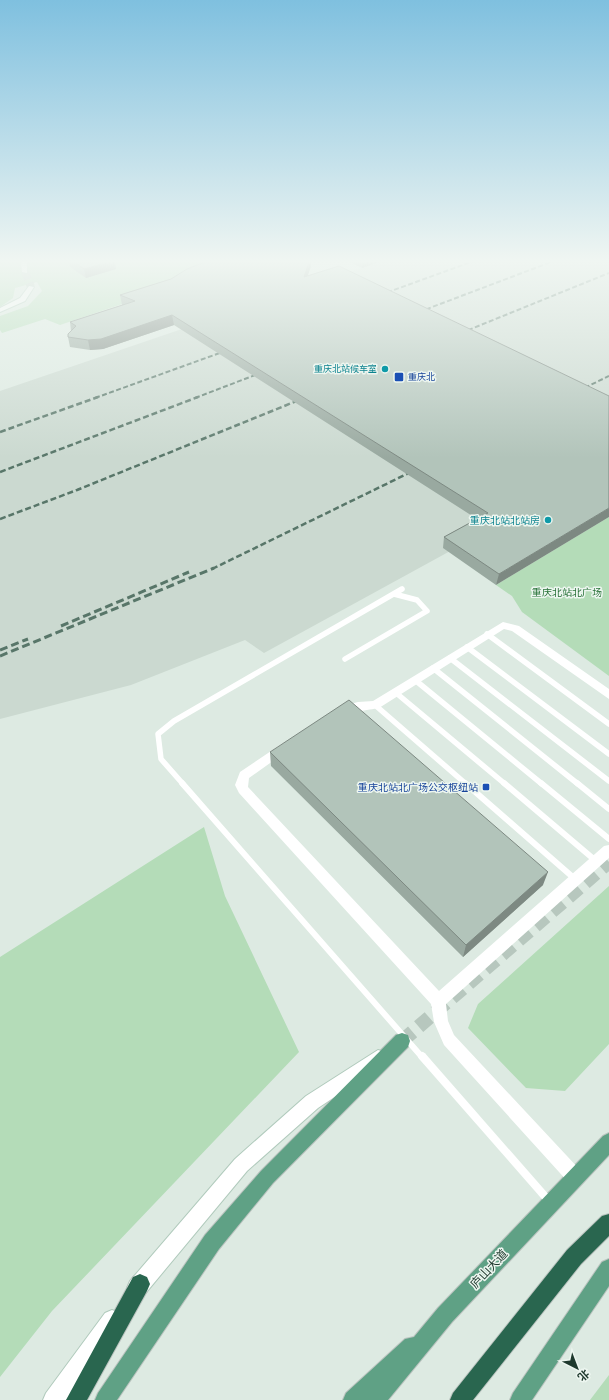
<svg xmlns="http://www.w3.org/2000/svg" width="609" height="1400" font-family="'Work Sans','Noto Sans SC',sans-serif">
  <style>
    .built { fill: #cbd9d0 }
    .green { fill: #b4dcb8 }
    .lines { fill: none; stroke-linecap: round; stroke-linejoin: round }
    .secondary-tunnel-far1 { stroke: #b7c7be; stroke-width: 8; stroke-dasharray: 8 3.5; stroke-linecap: butt }
    .secondary-tunnel { stroke: #b7c7be; stroke-width: 14; stroke-dasharray: 14 8; stroke-linecap: butt }
    .secondary-casing { stroke: #b0cabc; stroke-width: 2 }
    .primary-casing { stroke: #bcc4c0; stroke-width: 2 }
    .highway-casing { stroke: #bcc4c0; stroke-width: 2 }
    .lane-far2 { stroke: #fff; stroke-width: 5.5 }
    .lane-far1 { stroke: #fff; stroke-width: 6 }
    .lane { stroke: #fff; stroke-width: 8 }
    .street { fill: #fff; fill-rule: evenodd }
    .secondary { fill: #fff; fill-rule: evenodd }
    .primary { fill: #5fa185; fill-rule: evenodd }
    .highway { fill: #29664f; fill-rule: evenodd }
    .rail-far2 { stroke: #587669; stroke-width: 2; stroke-dasharray: 5 2.5; stroke-linecap: butt }
    .rail-far1 { stroke: #587669; stroke-width: 2.5; stroke-dasharray: 6 3; stroke-linecap: butt }
    .rail { stroke: #587669; stroke-width: 3; stroke-dasharray: 8 4; stroke-linecap: butt }
    .wall { fill: #99a9a0 }
    .shaded-wall { fill: #7d8982 }
    .building { fill: #b2c4ba; stroke: #7d8982 }
    .culture-dot { fill: #0f9aa8; stroke: #edf6f0; stroke-width: 1.5 }
    .transit-dot { fill: #1a4fb4; stroke: #edf6f0; stroke-width: 1.5 }
    .labels { text-anchor: middle; dominant-baseline: central; stroke-width: 3; stroke-linejoin: round; paint-order: stroke }
    .far-culture-label { font-size: 9px; fill: #0d838f; stroke: #edf6f0; text-anchor: end }
    .far-transit-label { font-size: 9px; fill: #164399; stroke: #edf6f0; text-anchor: start }
    .culture-label { font-size: 10px; fill: #0d838f; stroke: #edf6f0; text-anchor: end }
    .park-label { font-size: 10px; fill: #277137; stroke: #edf6f0 }
    .transit-label { font-size: 10px; fill: #164399; stroke: #edf6f0; text-anchor: end }
    .near-street-label { font-size: 12px; fill: #1e392d; stroke: #edf6f0 }
  </style>
  <rect width="100%" height="100%" fill="#ddeae2"/>
  <path class="built" d="M379,262H609V464L264,653L245,640L131,685L0,719V391Z"/>
  <path class="green" d="M0,262H247L60,325L45,319L2,333L0,330V316L28,306L42,291L37,282L15,288L13,298L0,307Z
    M609,517V676L522,612L512,596L496,585Z
    M204,827L225,896L299,1052L52,1311L0,1377V957Z
    M609,886V1044L565,1091L526,1088L468,1028L478,1004Z
    M609,1375V1400H590Z"/>
  <g class="lines">
    <path class="secondary-tunnel-far1" d="M25,272L31,287"/>
    <path class="secondary-tunnel" d="M402,1041L609,862"/>
    <defs>
      <path id="secondary" d="M21,262H27V273L22,272Z
        M29,286L34,287L25,301L0,312V308L20,298Z
        M378,1050L384,1052L386,1058L384,1064L318,1108L247,1171L144,1295L137,1298L130,1295L127,1288L130,1281L235,1159L306,1096Z
        M112,1310L119,1313L122,1320L119,1327L66,1400H43L46,1393L105,1313Z"/>
      <path id="primary" d="M402,1033L408,1035L410,1041L408,1047L273,1183L219,1249L117,1400H95L98,1393L205,1235L261,1171L396,1035Z
        M609,1133V1155L452,1322L388,1400H343L346,1393L405,1339L414,1337L438,1308L603,1136Z
        M609,1259V1286L532,1400H510L513,1393L602,1262Z"/>
      <path id="highway" d="M609,1214V1236L581,1264L473,1400H450L453,1393L567,1250L602,1216Z
        M140,1274L147,1277L150,1284L147,1291L87,1400H66L133,1277Z"/>
    </defs>
    <use href="#secondary" class="secondary-casing"/>
    <use href="#primary" class="primary-casing"/>
    <use href="#highway" class="highway-casing"/>
    <path class="lane-far2" d="M487,634L609,724
      M467,647L609,754
      M450,658L609,781
      M345,659L427,611L417,600L394,594
      M433,668L578,784
      M415,680L542,784
      M395,692L505,784
      M375,705L466,784
      M183,784L161,759L158,734L174,721L402,589"/>
    <path class="lane-far1" d="M182,783L422,1057
      M465,783L575,879
      M504,783L596,861
      M541,783L609,839
      M577,783L609,809"/>
    <path class="lane" d="M422,1056L549,1201"/>
    <path class="street" d="M503,622L519,626L609,689V699L512,631L504,629L379,708C374,709 343,714 339,713L337,710L339,707L358,702L373,701Z
      M283,743L287,745L289,748L287,751L249,778L248,787L439,991L604,846L609,845V858L446,1004L448,1021L454,1035L581,1171L583,1177L581,1183L575,1185L569,1183L444,1045L434,1022L431,1004L239,793L235,785L240,772Z"/>
    <use href="#secondary" class="secondary"/>
    <use href="#primary" class="primary"/>
    <use href="#highway" class="highway"/>
    <path class="rail-far2" d="M380,295L471,262
      M419,312L551,262
      M461,333L609,273
      M578,391L609,376
      M95,398L228,350
      M195,398L263,372"/>
    <path class="rail-far1" d="M0,432L98,397
      M0,472L198,397
      M0,519L77,490L304,398
      M212,569L417,469"/>
    <path class="rail" d="M61,626L189,572
      M0,650L28,639
      M0,656L214,568"/>
  </g>
  <path class="wall" d="M69,262H115L116,269L86,278L70,267Z
    M350,262H379L362,268Z
    M311,266L307,276L609,396L496,585L443,548L444,537L477,519L174,325L103,349L90,350L70,347L68,337L71,331L70,322L122,305L120,295L171,279Z
    M270,752L543,885L463,957L271,766Z"/>
  <path class="shaded-wall" d="M109,262H115L116,269L86,278L84,269Z
    M309,262H311V266L304,287V277Z
    M370,262H379L362,268V264Z
    M172,315L174,325L103,349L90,350L88,340Z
    M609,508V517L496,585L499,574Z
    M548,872L543,885L463,957L466,945Z"/>
  <path class="building" d="M74,262H109L84,269Z
    M205,262H309L304,277L339,266L609,396V508L499,574L444,537L488,513L172,315L101,339L88,340L68,337V334L76,326L70,322L135,301L120,295L171,279L187,269Z
    M357,262H370L362,264Z
    M349,700L548,872L466,945L270,752Z"/>
  <linearGradient id="sky" x2="0" y2="1"><stop stop-color="#7fc0df"/><stop offset="0.57" stop-color="#f0f6f2"/><stop offset="1" stop-color="#f0f6f2" stop-opacity="0"/></linearGradient>
  <rect width="609" height="458" fill="url(#sky)"/>
  <g class="culture-dot">
    <circle cx="385" cy="369" r="4"/>
    <circle cx="548" cy="520" r="4"/>
  </g>
  <g class="transit-dot">
    <rect x="394" y="372" width="10" height="10" rx="2"/>
    <rect x="482" y="783" width="8" height="8" rx="2"/>
  </g>
  <g class="labels">
    <g class="far-culture-label">
      <text x="377" y="369">重庆北站候车室</text>
    </g>
    <g class="far-transit-label">
      <text x="408" y="377">重庆北</text>
    </g>
    <g class="culture-label">
      <text x="540" y="520">重庆北站北站房</text>
    </g>
    <g class="park-label">
      <text x="567" y="592">重庆北站北广场</text>
    </g>
    <g class="transit-label">
      <text x="478" y="787">重庆北站北广场公交枢纽站</text>
    </g>
    <g class="near-street-label">
      <text transform="translate(489 1269) rotate(-47)">庐山大道</text>
    </g>
  </g>
  <g transform="translate(577 1368) rotate(138)" stroke="#edf6f0" stroke-width="3" paint-order="stroke">
  <path d="M0-3L7 15L0 10L-7 15Z" fill="#1e392d"/>
  <text y="-6" font-size="11" font-weight="bold" text-anchor="middle" fill="#1e392d">北</text>
  </g>
</svg>
